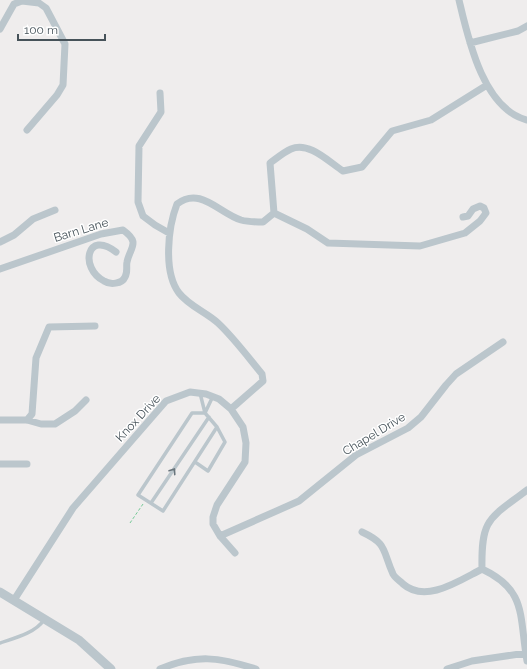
<svg xmlns="http://www.w3.org/2000/svg" width="527" height="669" font-family="Raleway,sans-serif">
  <style>
    .lines { fill: none; stroke-linecap: round; stroke-linejoin: round }
    .path { stroke: #75c997; stroke-width: 1; stroke-dasharray: 3 2; stroke-linecap: butt }
    .service { stroke: #bbc6cc; stroke-width: 3.5 }
    .minor { stroke: #bbc6cc; stroke-width: 7 }
    .tertiary { stroke: #bbc6cc; stroke-width: 9 }
    .oneway { stroke: #69757c }
    .labels { text-anchor: middle; dominant-baseline: central; stroke-width: 3; stroke-linejoin: round; paint-order: stroke }
    .street-label { font-size: 12px; fill: #465259; stroke: #fff }
  </style>
  <rect width="100%" height="100%" fill="#efeded"/>
  <g class="lines">
    <path class="path" d="M130,523L143,504"/>
    <path class="service" d="M200,393L205,413
      M205,413L213,396
      M195,462L208,471L225,442L217,427L205,413H192L138,495L163,511L217,427
      M151,503L209,417
      M0,643C15,638 35,633 44,620"/>
    <path class="minor" d="M459,0C468,38 483,109 527,120
      M0,29L14,4L22,1L39,3L46,8L65,44L63,85L57,95L27,130
      M470,43L518,31L527,26
      M160,93L161,112L139,146L138,202L143,216L155,225L169,233
      M274,213L270,163C277,158 284,152 291,149C309,141 329,162 343,171L362,167L392,131L431,120L487,85
      M274,213L307,229L328,243L420,246L465,233L480,221L486,213L484,208L480,206L473,209L468,216L463,217
      M0,242L14,235L33,219L55,210
      M0,269L101,234L123,230C141,243 130,247 127,262C126,266 128,272 125,277C122,284 110,285 104,281C79,268 87,229 116,252
      M231,409L263,381L262,374C248,357 234,338 218,323C206,312 189,306 179,293C163,272 168,227 177,204C200,186 219,213 241,220C248,222 256,222 263,222L274,213
      M0,420H27L41,424H55L75,411L86,400
      M27,420L32,414L36,358L49,327L95,326
      M0,464H27
      M362,532C388,544 382,550 393,574C395,578 400,581 403,584C426,604 460,580 482,569C527,590 519,615 527,661
      M220,536L299,501L356,455L408,428L421,417L446,385L456,374L503,342
      M482,569C481,518 489,519 527,490
      M14,600L73,508L166,401L190,392L206,394L219,399L231,409L243,427L246,443L245,462L217,505L213,517V524L220,536L235,553
      M160,669C196,654 219,657 256,669
      M447,669L472,661L526,653"/>
    <path class="tertiary" d="M0,592L79,640L111,669"/>
  </g>
  <defs><path id="oneway-chevron" d="M-2-3.5L2.5 0L-2 3.5" fill="none" stroke-width="1.6" stroke-linecap="round" stroke-linejoin="round"/></defs>
  <use class="oneway" href="#oneway-chevron" transform="translate(173 471) rotate(-56)"/>
  <g class="labels">
    <g class="street-label">
      <text transform="translate(81 230) rotate(-17)">Barn Lane</text>
      <text transform="translate(138 418) rotate(-47)">Knox Drive</text>
      <text transform="translate(374 434) rotate(-31)">Chapel Drive</text>
    </g>
  </g>
  <path d="M18 34v6h87v-6" fill="none" stroke="#465259" stroke-width="2"/>
  <text x="24" y="34" font-size="12" fill="#465259" stroke="#ffffff" stroke-width="3" paint-order="stroke">100 m</text>
</svg>
